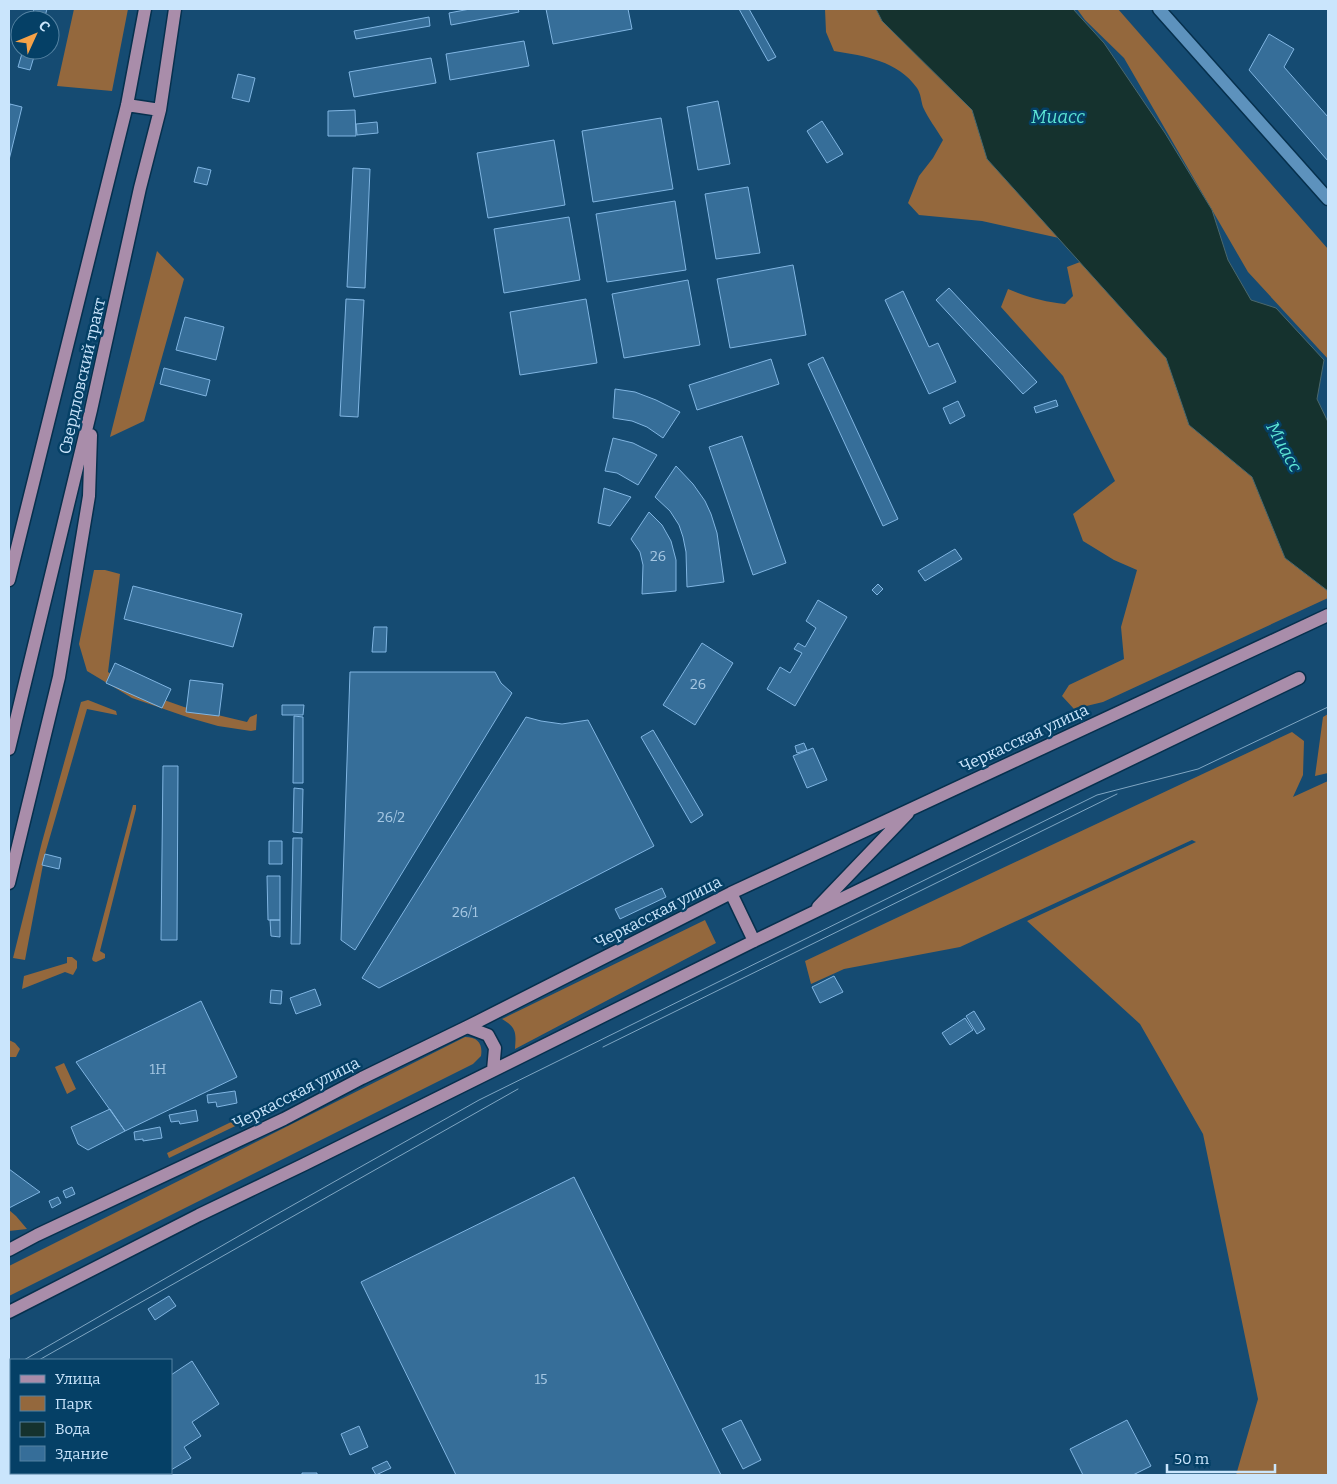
<svg xmlns="http://www.w3.org/2000/svg" width="1337" height="1484" font-family="Bitter,serif">
  <style>
    .green { fill: #94683d }
    .water { fill: #15322e; stroke: #4b686c }
    .building { fill: #366e99; stroke: #80b5e2 }
    .lines { fill: none; stroke-linecap: round; stroke-linejoin: round }
    .secondary-casing { stroke: #06304d; stroke-width: 15 }
    .primary-casing { stroke: #06304d; stroke-width: 15 }
    .secondary { stroke: #5d92bd; stroke-width: 12 }
    .primary { stroke: #a98daa; stroke-width: 12 }
    .tram { stroke: #7fa6c3; stroke-width: 1 }
    .labels { text-anchor: middle; dominant-baseline: central; stroke-width: 5; stroke-linejoin: round; paint-order: stroke }
    .number-label { font-size: 14px; fill: #a5c7e3 }
    .street-label { font-size: 16px; fill: #cae5fc; stroke: #054066 }
    .water-label { font-size: 18px; font-style: italic; fill: #5de4d4; stroke: #054066 }
  </style>
  <rect width="100%" height="100%" fill="#154b72"/>
  <path class="green" d="M74,9H128L112,91L57,86Z
    M825,9H876L882,21L972,110L987,159L1059,238L982,221L919,215L908,203L919,176L933,158L943,140C937,130 928,118 923,107C921,101 921,94 917,88C898,61 865,56 834,51L826,32Z
    M1077,9H1118L1328,249V359L1248,272L1124,58L1085,20Z
    M157,251L184,279L144,421L110,437Z
    M1080,262L1166,358L1189,425L1252,477L1285,558L1328,591V598L1103,702L1074,709L1062,696L1069,685L1124,659L1121,627L1137,570L1114,560L1083,541L1073,514L1115,481L1063,376L1001,307L1008,289C1027,297 1045,302 1065,304L1073,296L1067,267Z
    M94,570H105L120,574L108,672L133,689L184,707L247,722L250,717L257,714L256,730L251,731L218,726L190,718L132,698L87,671L79,644Z
    M88,700L116,711L117,715L87,709L45,854L25,960L13,958L42,842L81,702Z
    M1328,714V773L1315,776L1323,717Z
    M1292,732L1304,741L1303,775L1293,797L1328,781V1475H1236L1258,1399L1203,1134L1140,1024L1027,921L1196,842L1192,840L960,947L844,969L811,984L805,961Z
    M133,805H136V809L100,951L105,954V958L96,962L93,961L92,959Z
    M705,920L716,943L515,1049C516,1033 517,1028 502,1019Z
    M67,957H72L77,961V968L73,975L65,972L22,989L24,976L67,963Z
    M465,1037C478,1037 483,1044 481,1056L473,1064L9,1296V1266Z
    M9,1040L15,1043L20,1049L16,1057H9Z
    M64,1063L76,1089L67,1094L55,1067Z
    M256,1110L258,1115L169,1158L167,1153Z
    M9,1210L16,1216L27,1229L9,1231Z"/>
  <path class="water" d="M876,9H1073L1104,43L1165,133L1212,210L1228,260L1251,300L1276,308L1324,360L1317,399L1328,422V591L1285,558L1252,477L1189,425L1166,358L987,159L972,110L882,21Z"/>
  <path class="building" d="M34,9H47L44,20H31Z
    M470,9H518L519,12L451,25L449,13Z
    M546,9H628L632,29L553,44Z
    M739,9H749L776,57L768,61Z
    M429,17L430,26L356,39L354,31Z
    M1269,34L1294,49L1284,67L1328,117V161L1249,70Z
    M524,41L529,66L450,80L446,54Z
    M23,50H36L30,70L18,67Z
    M431,58L436,83L354,97L349,72Z
    M238,74L255,78L249,102L232,98Z
    M718,101L730,164L698,170L687,107Z
    M10,104L22,107L9,160V110Z
    M355,110L356,136H328V111Z
    M661,118L673,189L593,202L582,131Z
    M822,121L843,154L827,163L807,131Z
    M377,122L378,133L357,135L356,124Z
    M554,140L565,205L488,218L477,153Z
    M198,167L211,170L207,185L194,182Z
    M353,168L370,169L365,288L347,287Z
    M748,187L760,253L716,259L705,194Z
    M675,201L686,270L607,282L596,214Z
    M569,217L580,280L504,293L494,229Z
    M793,265L806,335L730,348L717,279Z
    M688,280L700,345L624,358L612,294Z
    M949,288L1037,382L1023,394L936,300Z
    M903,291L929,347L938,343L956,382L929,394L885,300Z
    M346,299L364,300L358,417L340,416Z
    M586,299L597,363L520,375L510,312Z
    M185,317L224,327L216,360L176,350Z
    M823,357L898,519L883,526L808,364Z
    M771,359L779,384L697,410L689,385Z
    M164,368L210,380L206,396L160,384Z
    M615,389L635,392L656,400L680,412L663,438L647,427L632,421L613,418Z
    M1056,400L1058,406L1036,413L1034,407Z
    M958,401L965,416L950,424L943,408Z
    M742,436L786,563L753,575L709,447Z
    M613,438L633,443L657,455L638,485L617,473L605,471Z
    M676,466L693,484L705,501L711,514L717,533L724,582L687,587L686,552L683,537L679,525L670,511L655,497Z
    M604,488L631,497L610,526L598,523Z
    M649,512L662,525L671,541L676,560V591L642,594L643,565L640,552L631,539Z
    M955,549L962,559L925,581L918,571Z
    M878,584L883,589L877,595L872,590Z
    M133,586L242,614L233,647L124,619Z
    M818,600L847,617L795,706L767,689L780,667L790,673L802,653L794,649L798,643L805,647L816,628L806,621Z
    M374,627H387L386,652H372Z
    M702,643L733,663L695,725L663,705Z
    M115,663L171,689L162,708L106,683Z
    M350,672H495L501,683L512,693L355,950L341,940Z
    M190,680L223,684L219,716L186,712Z
    M282,705H304L303,715H282Z
    M294,716L303,717V783H293Z
    M526,717L541,721L562,724L588,720L654,846L379,988L362,978Z
    M653,730L703,815L691,823L641,737Z
    M804,743L807,750L797,753L795,746Z
    M813,748L827,780L807,788L793,756Z
    M163,766H178L177,940H161Z
    M294,788L303,789L302,833L293,832Z
    M293,838H302L300,944H291Z
    M269,841H282V864H269Z
    M45,854L61,858L59,869L42,865Z
    M267,876H280V920H268Z
    M662,888L666,897L620,919L615,909Z
    M270,920H280V937L271,936Z
    M834,976L843,992L820,1003L812,987Z
    M315,989L321,1005L296,1014L290,998Z
    M271,990L282,991L281,1004L270,1003Z
    M201,1001L237,1077L125,1131L76,1062Z
    M974,1011L985,1029L977,1034L966,1016Z
    M965,1018L973,1030L950,1045L942,1033Z
    M235,1091L237,1103L217,1107L216,1102L208,1103L207,1095Z
    M110,1109L125,1131L88,1150L78,1144L71,1127Z
    M196,1110L198,1121L180,1124L179,1121L171,1122L169,1115Z
    M160,1127L162,1138L143,1141V1139L135,1140L134,1132Z
    M9,1169L40,1192L9,1208Z
    M574,1177L721,1475H456L361,1282Z
    M72,1187L75,1194L66,1198L63,1191Z
    M58,1197L61,1203L52,1208L49,1201Z
    M169,1296L176,1306L155,1320L148,1309Z
    M192,1361L219,1404L192,1422L201,1436L184,1447L191,1458L171,1470V1375Z
    M741,1420L761,1460L743,1469L722,1429Z
    M1127,1420L1151,1466L1133,1475H1083L1070,1449Z
    M359,1426L368,1447L350,1455L341,1434Z
    M387,1461L391,1468L376,1475L372,1468Z
    M13,1473H22L23,1475H10Z
    M99,1473H168L164,1475H101Z
    M302,1473H317V1475H302Z"/>
  <g class="lines">
    <defs>
      <path id="secondary" d="M1159,9L1328,199"/>
      <path id="primary" d="M127,105L160,110
        M9,580L127,105L145,9
        M9,749L91,410L140,188L160,110L175,9
        M9,883L59,677L89,496L91,435
        M731,893L754,941
        M818,907L908,813
        M467,1027L488,1035L495,1048L493,1070
        M9,1250L37,1235L284,1119L362,1078L467,1027L731,893L1328,615
        M9,1312L199,1215L305,1164L754,941L1299,678"/>
    </defs>
    <use href="#secondary" class="secondary-casing"/>
    <use href="#primary" class="primary-casing"/>
    <use href="#secondary" class="secondary"/>
    <use href="#primary" class="primary"/>
    <path class="tram" d="M603,1047L1117,794
      M24,1360L270,1218L479,1100L1097,795L1198,769L1328,707
      M39,1360L518,1089
      M9,1378L11,1376"/>
  </g>
  <g class="labels">
    <g class="number-label">
      <text x="658" y="556">26</text>
      <text x="698" y="684">26</text>
      <text x="391" y="817">26/2</text>
      <text x="465" y="912">26/1</text>
      <text x="158" y="1069">1Н</text>
      <text x="541" y="1379">15</text>
    </g>
    <g class="street-label">
      <text transform="translate(82 376) rotate(-77)">Свердловский тракт</text>
      <text transform="translate(1024 738) rotate(-25)">Черкасская улица</text>
      <text transform="translate(658 912) rotate(-27)">Черкасская улица</text>
      <text transform="translate(296 1093) rotate(-27)">Черкасская улица</text>
    </g>
    <g class="water-label">
      <text x="1058" y="117">Миасс</text>
      <text transform="translate(1284 447) rotate(61)">Миасс</text>
    </g>
  </g>
  <rect width="1337" height="1484" fill="none" stroke="#cae5fc" stroke-width="20"/>
  <rect x="10" y="1359" width="162" height="115" fill="#054066" stroke="#5482a2"/>
  <rect x="20" y="1375" width="25" height="8" fill="#a98daa" stroke="#5482a2"/>
  <text x="55" y="1384" font-size="15" fill="#cae5fc">Улица</text>
  <rect x="20" y="1396" width="25" height="15" fill="#94683d" stroke="#5482a2"/>
  <text x="55" y="1409" font-size="15" fill="#cae5fc">Парк</text>
  <rect x="20" y="1422" width="25" height="15" fill="#15322e" stroke="#5482a2"/>
  <text x="55" y="1434" font-size="15" fill="#cae5fc">Вода</text>
  <rect x="20" y="1446" width="25" height="15" fill="#366e99" stroke="#5482a2"/>
  <text x="55" y="1459" font-size="15" fill="#cae5fc">Здание</text>
  <g transform="translate(35 35) rotate(46)"><circle r="24" fill="#054066" stroke="#5482a2"/>
  <path d="M0-4L9 19L0 12L-9 19Z" fill="#f6a248"/>
  <text y="-8" font-size="14" font-weight="bold" text-anchor="middle" fill="#cae5fc">С</text>
  </g>
  <path d="M1167 1464v8h108v-8" fill="none" stroke="#cae5fc" stroke-width="2.5"/>
  <text x="1174" y="1464" font-size="15" fill="#cae5fc" stroke="#054066" stroke-width="4" paint-order="stroke">50 m</text>
</svg>
